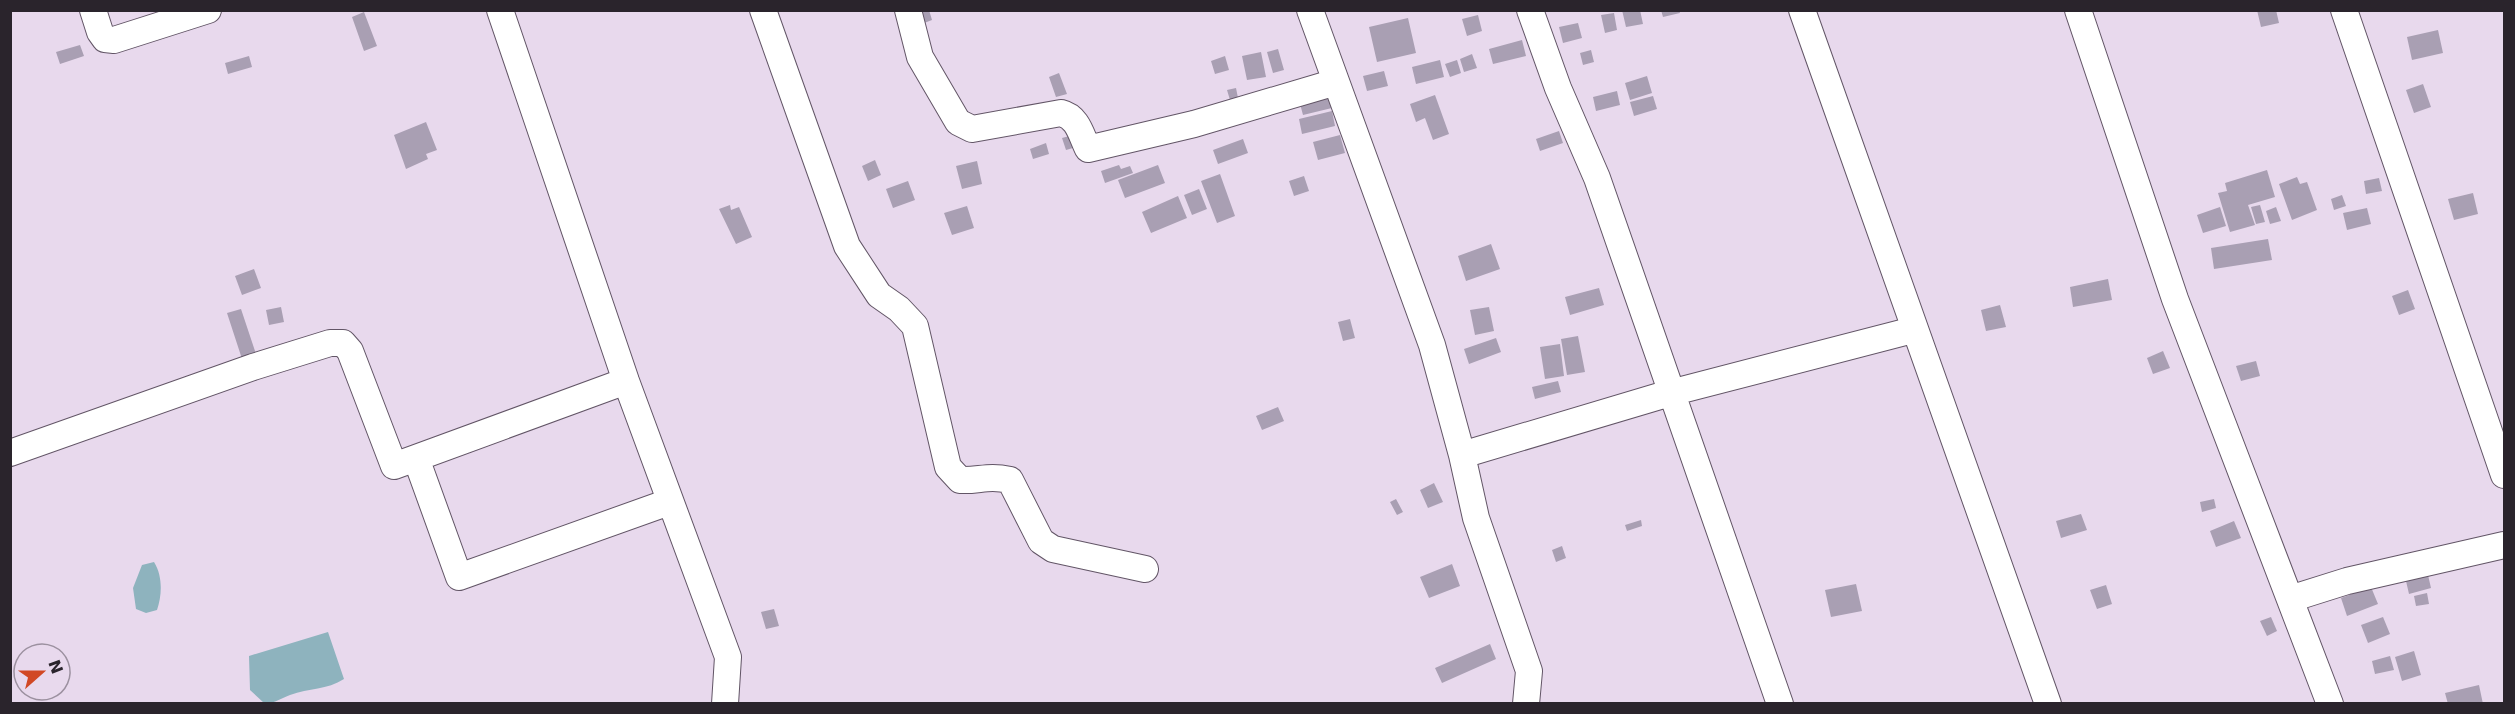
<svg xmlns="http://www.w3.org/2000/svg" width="2515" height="714" font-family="'DejaVu Sans',sans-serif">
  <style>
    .water { fill: #8eb3be }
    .building { fill: #a99fb3 }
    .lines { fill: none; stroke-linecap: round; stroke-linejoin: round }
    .minor-casing { stroke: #625566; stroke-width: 28 }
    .minor { stroke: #fff; stroke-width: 26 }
  </style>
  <rect width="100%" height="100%" fill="#e8d9ed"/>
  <path class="water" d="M154,562C163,576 162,596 157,610L146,613L136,609L133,588L142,565Z
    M328,632L344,679C327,690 309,688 290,695C281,698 275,704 264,703L250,690L249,656Z"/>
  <path class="building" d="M915,10H929L932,20L919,25Z
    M1622,10H1640L1643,24L1626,27Z
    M1661,10H1679L1680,13L1663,17Z
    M2257,10H2276L2279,23L2261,27Z
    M364,12L377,46L364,51L352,17Z
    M1614,13L1617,30L1605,33L1601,15Z
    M1478,15L1482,31L1467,36L1462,19Z
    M1408,18L1416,53L1377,62L1369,27Z
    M1578,23L1582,38L1563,43L1559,27Z
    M2438,30L2443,53L2412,60L2407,37Z
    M1522,40L1526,56L1493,64L1489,49Z
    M80,45L84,56L60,64L56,52Z
    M1278,49L1284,70L1273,73L1267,52Z
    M1591,50L1594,62L1583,65L1580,53Z
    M1261,52L1266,77L1247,80L1242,56Z
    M1472,54L1477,68L1464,72L1460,59Z
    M249,56L252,67L228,74L225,63Z
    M1225,56L1229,70L1215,74L1211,61Z
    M1440,60L1444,77L1416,84L1412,67Z
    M1457,60L1461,73L1450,77L1445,64Z
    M1384,71L1388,86L1367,91L1363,76Z
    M1059,73L1067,94L1056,97L1049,77Z
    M1647,76L1652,93L1630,100L1625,83Z
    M2423,84L2431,107L2414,113L2406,90Z
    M1236,88L1238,98L1230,100L1227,90Z
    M1332,91L1336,107L1303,115L1299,100Z
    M1617,91L1620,105L1596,111L1593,97Z
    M1435,95L1449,134L1433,140L1425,118L1416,122L1410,104Z
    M1653,96L1657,109L1634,116L1630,102Z
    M1332,111L1335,126L1302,134L1299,119Z
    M426,122L437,150L426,154L428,159L406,169L394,135Z
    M1559,131L1563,143L1540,151L1536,139Z
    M1077,134L1080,146L1066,150L1062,138Z
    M1340,135L1345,153L1318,160L1313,142Z
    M1243,139L1248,153L1218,164L1213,150Z
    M1046,143L1049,154L1033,159L1030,149Z
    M875,160L881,175L868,181L862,166Z
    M977,161L982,184L962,189L956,166Z
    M1119,165L1121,169L1130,166L1133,173L1105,183L1101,171Z
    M1158,165L1165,183L1125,198L1118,180Z
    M2267,170L2275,197L2248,205L2255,225L2230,232L2218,193L2227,191L2225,183Z
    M1220,174L1235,216L1217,223L1201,181Z
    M1304,176L1309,191L1294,196L1289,181Z
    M2297,177L2300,184L2307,182L2317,210L2292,220L2279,184Z
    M2379,178L2382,191L2366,194L2364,181Z
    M908,181L915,200L893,208L886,189Z
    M1199,189L1207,209L1192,215L1184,195Z
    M2473,193L2478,214L2454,220L2448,199Z
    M2342,195L2346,206L2334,210L2331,199Z
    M1178,196L1187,218L1151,233L1142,212Z
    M730,205L731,210L739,207L752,237L736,244L719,209Z
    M2260,205L2265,222L2256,224L2251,207Z
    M967,206L974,228L952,235L944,213Z
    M2220,207L2226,226L2203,233L2197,215Z
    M2276,207L2281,221L2270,224L2266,211Z
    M2367,208L2371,224L2347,230L2343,213Z
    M2268,239L2272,260L2214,269L2211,248Z
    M1491,244L1500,269L1466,281L1458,256Z
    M254,269L261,288L242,295L235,276Z
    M2108,279L2112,300L2073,307L2070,287Z
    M1599,288L1604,305L1570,315L1565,297Z
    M2408,290L2415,309L2399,315L2392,296Z
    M2000,305L2006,327L1986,331L1981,310Z
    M281,307L284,322L269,325L266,310Z
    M1489,307L1494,331L1475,335L1470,310Z
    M241,309L257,357L243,362L227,313Z
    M1350,319L1355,338L1343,341L1338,322Z
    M1578,336L1585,372L1567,375L1561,339Z
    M1496,338L1501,352L1469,364L1464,349Z
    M1560,344L1564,376L1545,379L1540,347Z
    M2163,351L2170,368L2153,374L2147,358Z
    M2256,361L2260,376L2241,381L2236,366Z
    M1558,381L1561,392L1535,399L1532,387Z
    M1278,407L1284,421L1262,430L1256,416Z
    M1434,483L1443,502L1428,508L1420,490Z
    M1396,499L1403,512L1397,515L1390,502Z
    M2214,499L2216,508L2202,512L2200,502Z
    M2081,514L2087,530L2061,538L2056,521Z
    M1641,520L1642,526L1627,531L1625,525Z
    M2234,521L2241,538L2216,547L2210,531Z
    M1562,546L1566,558L1556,562L1552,550Z
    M1452,564L1460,586L1429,598L1420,577Z
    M2428,575L2431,588L2409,594L2406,581Z
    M1856,584L1862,611L1831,617L1825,590Z
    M2106,585L2112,604L2097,609L2090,590Z
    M2371,587L2378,604L2347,616L2341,598Z
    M2427,593L2429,604L2416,606L2414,596Z
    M774,609L779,626L766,629L761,612Z
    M2271,617L2277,631L2267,636L2260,621Z
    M2383,617L2390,634L2368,643L2361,625Z
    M1490,644L1496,659L1442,683L1435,668Z
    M2414,651L2421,675L2402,681L2395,657Z
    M2390,656L2394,670L2375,674L2372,661Z
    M2479,685L2483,704H2448L2445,693Z"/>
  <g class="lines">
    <defs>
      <path id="minor" d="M93,10L100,32L105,39L114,40L208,10
        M500,10L626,381L728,657L725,704
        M763,10L847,246L879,295L899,309L915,326L948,467L960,480C980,481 987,475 1010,480L1041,541L1053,549L1145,569
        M908,10L920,57L958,122L972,129L1061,113C1078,117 1081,135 1088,149L1194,124L1336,82
        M1310,10L1432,345L1462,455L1476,518L1529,671L1526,704
        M1530,10L1558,88L1597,178L1780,704
        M1802,10L2048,704
        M2078,10L2175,299L2330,704
        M2344,10L2504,475
        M10,453L253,367L330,343H343L350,351L394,466L416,458L459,577L669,502
        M1462,455L1670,393L1913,330
        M416,458L626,381
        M2290,599L2347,581L2504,545"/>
    </defs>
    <use href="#minor" class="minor-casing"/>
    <use href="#minor" class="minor"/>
  </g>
  <rect width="2515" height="714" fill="none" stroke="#2a242c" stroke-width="24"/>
  <g transform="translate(42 672) rotate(69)"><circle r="28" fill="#e8d9ed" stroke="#9c91a0" stroke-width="1.5"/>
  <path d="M0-4.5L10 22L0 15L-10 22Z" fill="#d14824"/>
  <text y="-9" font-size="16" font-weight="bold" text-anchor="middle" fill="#2a242c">N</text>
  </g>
</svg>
